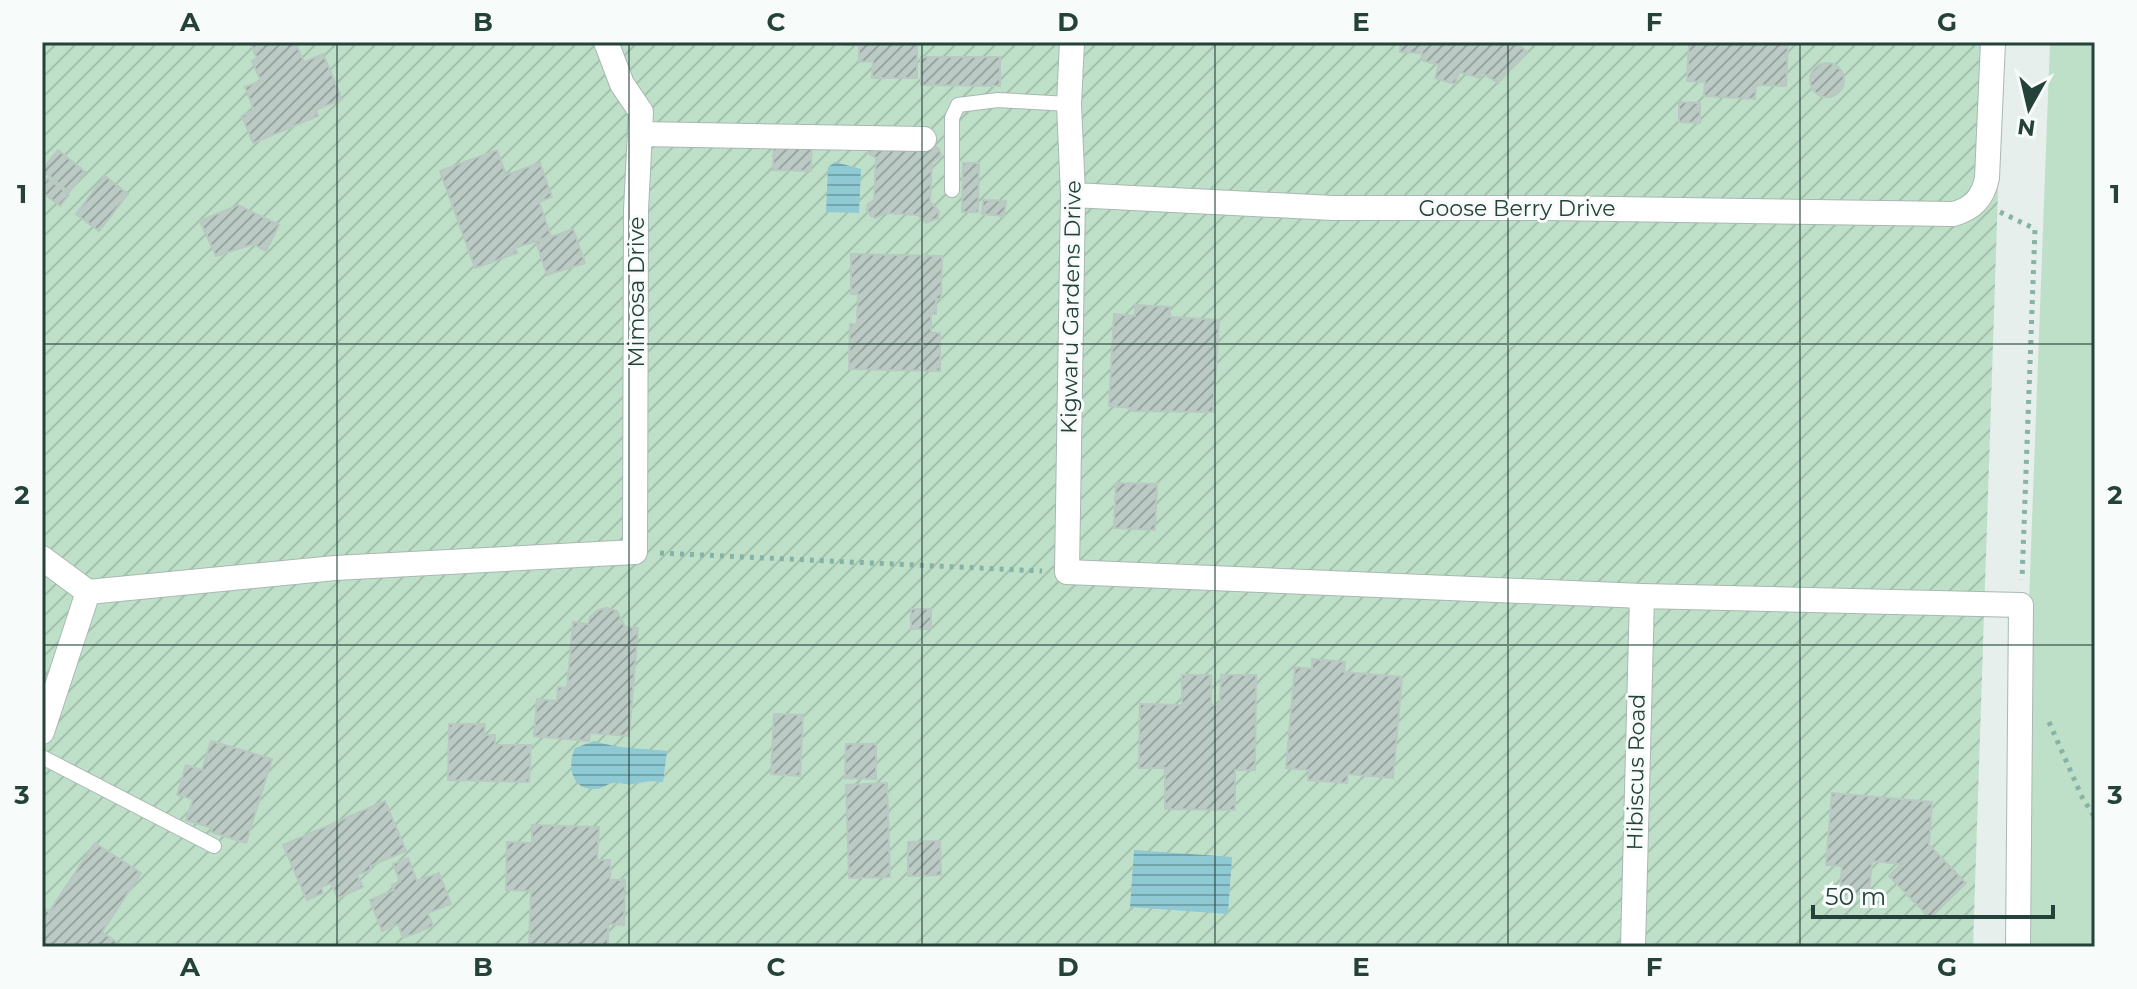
<svg xmlns="http://www.w3.org/2000/svg" width="2137" height="989" font-family="Montserrat,sans-serif">
  <style>
    .grass { fill: #bfe0c8 }
    .garden { fill: url(#garden-furrows) }
    .water { fill: url(#water-rules) }
    .building { fill: url(#building-hatch); stroke: #b8c9c2; stroke-width: 2 }
    .lines { fill: none; stroke-linecap: round; stroke-linejoin: round }
    .service-casing { stroke: #a8b8b2; stroke-width: 16 }
    .minor-casing { stroke: #a8b8b2; stroke-width: 26 }
    .path { stroke: #86b3a5; stroke-width: 5; stroke-dasharray: 4 6; stroke-linecap: butt }
    .service { stroke: #fff; stroke-width: 14 }
    .minor { stroke: #fff; stroke-width: 24 }
    .grid { fill: none; stroke: #24423a; stroke-width: 2; stroke-opacity: 0.55 }
    .labels { text-anchor: middle; dominant-baseline: central; stroke-width: 6; stroke-linejoin: round; paint-order: stroke }
    .street-label { font-size: 22px; fill: #24423a; stroke: #f7fbf9 }
    .neatline { fill: none; stroke: #24423a; stroke-width: 3 }
    .grid-label { font-size: 26px; text-anchor: middle; font-weight: bold; fill: #24423a }
  </style>
  <defs>
    <pattern id="garden-furrows" width="10" height="10" patternUnits="userSpaceOnUse" patternTransform="scale(2)"><rect width="10" height="10" fill="#bfe0c8"/><path d="M-1 1l2-2M0 10L10 0M9 11l2-2" fill="none" stroke="#a4c1ad"/></pattern>
    <pattern id="water-rules" width="6" height="5" patternUnits="userSpaceOnUse" patternTransform="scale(2)"><rect width="6" height="5" fill="#8ec9d4"/><path d="M0 2.5h6" fill="none" stroke="#74a5ad"/></pattern>
    <pattern id="building-hatch" width="6" height="6" patternUnits="userSpaceOnUse" patternTransform="scale(2)"><rect width="6" height="6" fill="#bbcac4"/><path d="M-1 1l2-2M0 6l6-6M5 7l2-2" fill="none" stroke="#98a6a0"/></pattern>
  </defs>
  <rect width="100%" height="100%" fill="#e6efeb"/>
  <path class="grass" d="M2050,42H2095V947H2016Z"/>
  <path class="garden" d="M42,42H2003L1973,947H42Z"/>
  <path class="water" d="M835,162L861,169L859,213L826,212L828,167Z
    M594,741C618,749 641,748 667,751L663,782C649,780 646,782 632,784C626,785 619,782 613,783C607,784 602,789 595,789C571,790 567,765 575,748Z
    M1134,850L1232,857L1228,914L1130,907Z"/>
  <path class="building" d="M250,42H289L290,44L295,42L304,62L323,54L342,99L316,110L318,116L253,143L242,116L254,110L245,87L261,81L252,61L257,58Z
    M844,42H928H917V78H872L873,61L859,62V45H844Z
    M1401,42H1515L1527,52L1498,83L1481,72L1480,78L1459,72L1455,84L1435,78L1439,65L1421,60L1422,53L1400,52Z
    M1689,42H1788L1786,86L1756,85L1755,99L1704,96L1705,82L1687,81Z
    M921,57H1000V86L921,85Z
    M1810 80a17 17 0 1 1 34 0a17 17 0 1 1-34 0Z
    M1679,102L1700,103V123L1679,122Z
    M774,133L812,134L811,171L773,170Z
    M934,145L939,149L941,155L932,163L930,202L939,211L938,218L926,223L918,215L885,213L875,218L870,215L867,210L868,204L874,200L876,158L868,153V147Z
    M58,150L85,172L69,192L42,170Z
    M497,150L506,175L540,163L552,197L539,202L551,236L515,248L517,253L475,268L440,171Z
    M963,163H979L978,212H962Z
    M105,176L128,194L99,231L76,214Z
    M48,178L69,195L60,206L42,192V185Z
    M983,200L1006,201L1004,216L982,214Z
    M238,205L279,225L266,251L253,244L216,256L200,221Z
    M573,229L585,263L547,275L536,242Z
    M851,254L942,256L941,299H936V314H931V333H940V371L849,369L850,324H857L858,294H851Z
    M1135,305L1170,307V317L1219,320L1213,412L1131,411V408L1109,406L1114,314L1135,316Z
    M1116,483L1157,484L1155,530L1114,528Z
    M607,608L617,611L625,627L638,628L629,736L590,733L589,741L534,736L537,699L557,701L558,687L567,688L573,622L588,624L590,617L598,610Z
    M911,609H931V629H911Z
    M1312,659L1345,662L1344,672L1402,677L1393,778L1348,774L1347,783L1308,780L1309,770L1286,768L1295,667L1312,669Z
    M1182,675H1211V705H1220L1221,675H1256L1255,770H1235V810L1165,809V768H1139L1140,704L1182,705Z
    M774,714L803,715L800,776L771,774Z
    M449,724H485L484,735H495V745H531L529,782L448,780Z
    M211,741L272,759L246,843L211,832L212,828L186,820L193,799L177,795L186,765L202,770Z
    M846,744H876V779L845,778Z
    M887,783L890,877L849,878L846,785Z
    M1832,793L1932,802L1929,845L1966,883L1930,918L1889,876L1901,864L1872,861L1869,895L1840,892L1842,866L1826,865Z
    M385,801L406,851L370,866L371,870L357,875L363,887L338,898L331,883L321,887L323,893L307,900L283,845Z
    M532,825L599,827L597,860H610V880H625L624,925L608,924V947H529L531,891L506,890L507,842L532,843Z
    M940,841L941,875L908,876V842Z
    M95,843L141,873L102,932L124,947H42V907L49,912Z
    M408,858L417,881L439,873L451,904L428,913L433,926L403,938L398,924L382,931L370,900L394,890L392,885L400,882L393,864Z"/>
  <g class="lines">
    <defs>
      <path id="service" d="M952,190V118L958,105L998,100L1069,104
        M42,757L214,846"/>
      <path id="minor" d="M1072,42L1069,104L1073,195L1067,572L1642,596L2021,605L2018,947
        M640,134L924,139
        M1073,195L1333,208H1548L1953,214C1973,209 1983,198 1987,178L1993,42
        M42,558L88,592
        M88,592L335,568L635,552L636,210L641,112L622,84L606,42
        M42,732L88,592
        M1633,947L1642,596"/>
    </defs>
    <use href="#service" class="service-casing"/>
    <use href="#minor" class="minor-casing"/>
    <path class="path" d="M2000,212L2035,229L2022,580
      M660,553L1042,571
      M2049,722L2082,797L2095,818"/>
    <use href="#service" class="service"/>
    <use href="#minor" class="minor"/>
  </g>
  <path class="grid" d="M337,42V947M629,42V947M922,42V947M1215,42V947M1508,42V947M1800,42V947M42,344H2095M42,645H2095"/>
  <g class="labels">
    <g class="street-label">
      <text x="1517" y="208">Goose Berry Drive</text>
      <text transform="translate(636 292) rotate(-90)">Mimosa Drive</text>
      <text transform="translate(1071 307) rotate(-89)">Kigwaru Gardens Drive</text>
      <text transform="translate(1636 772) rotate(-89)">Hibiscus Road</text>
    </g>
  </g>
  <rect width="2137" height="989" fill="none" stroke="#f7fbf9" stroke-width="88"/>
  <g transform="translate(2029 108) rotate(188)" stroke="#f7fbf9" stroke-width="6" paint-order="stroke">
  <path d="M0-6L14 30L0 20L-14 30Z" fill="#24423a"/>
  <text y="-12" font-size="22" font-weight="bold" text-anchor="middle" fill="#24423a">N</text>
  </g>
  <path d="M1813 905v12h240v-12" fill="none" stroke="#24423a" stroke-width="4"/>
  <text x="1825" y="905" font-size="24" fill="#24423a" stroke="#f7fbf9" stroke-width="6" paint-order="stroke">50 m</text>
  <rect x="44" y="44" width="2049" height="901" class="neatline"/>
  <g class="grid-label">
    <text x="190" y="31">A</text>
    <text x="483" y="31">B</text>
    <text x="776" y="31">C</text>
    <text x="1068" y="31">D</text>
    <text x="1361" y="31">E</text>
    <text x="1654" y="31">F</text>
    <text x="1947" y="31">G</text>
    <text x="22" y="203">1</text>
    <text x="2115" y="203">1</text>
    <text x="22" y="504">2</text>
    <text x="2115" y="504">2</text>
    <text x="22" y="804">3</text>
    <text x="2115" y="804">3</text>
    <text x="190" y="976">A</text>
    <text x="483" y="976">B</text>
    <text x="776" y="976">C</text>
    <text x="1068" y="976">D</text>
    <text x="1361" y="976">E</text>
    <text x="1654" y="976">F</text>
    <text x="1947" y="976">G</text>
  </g>
</svg>
